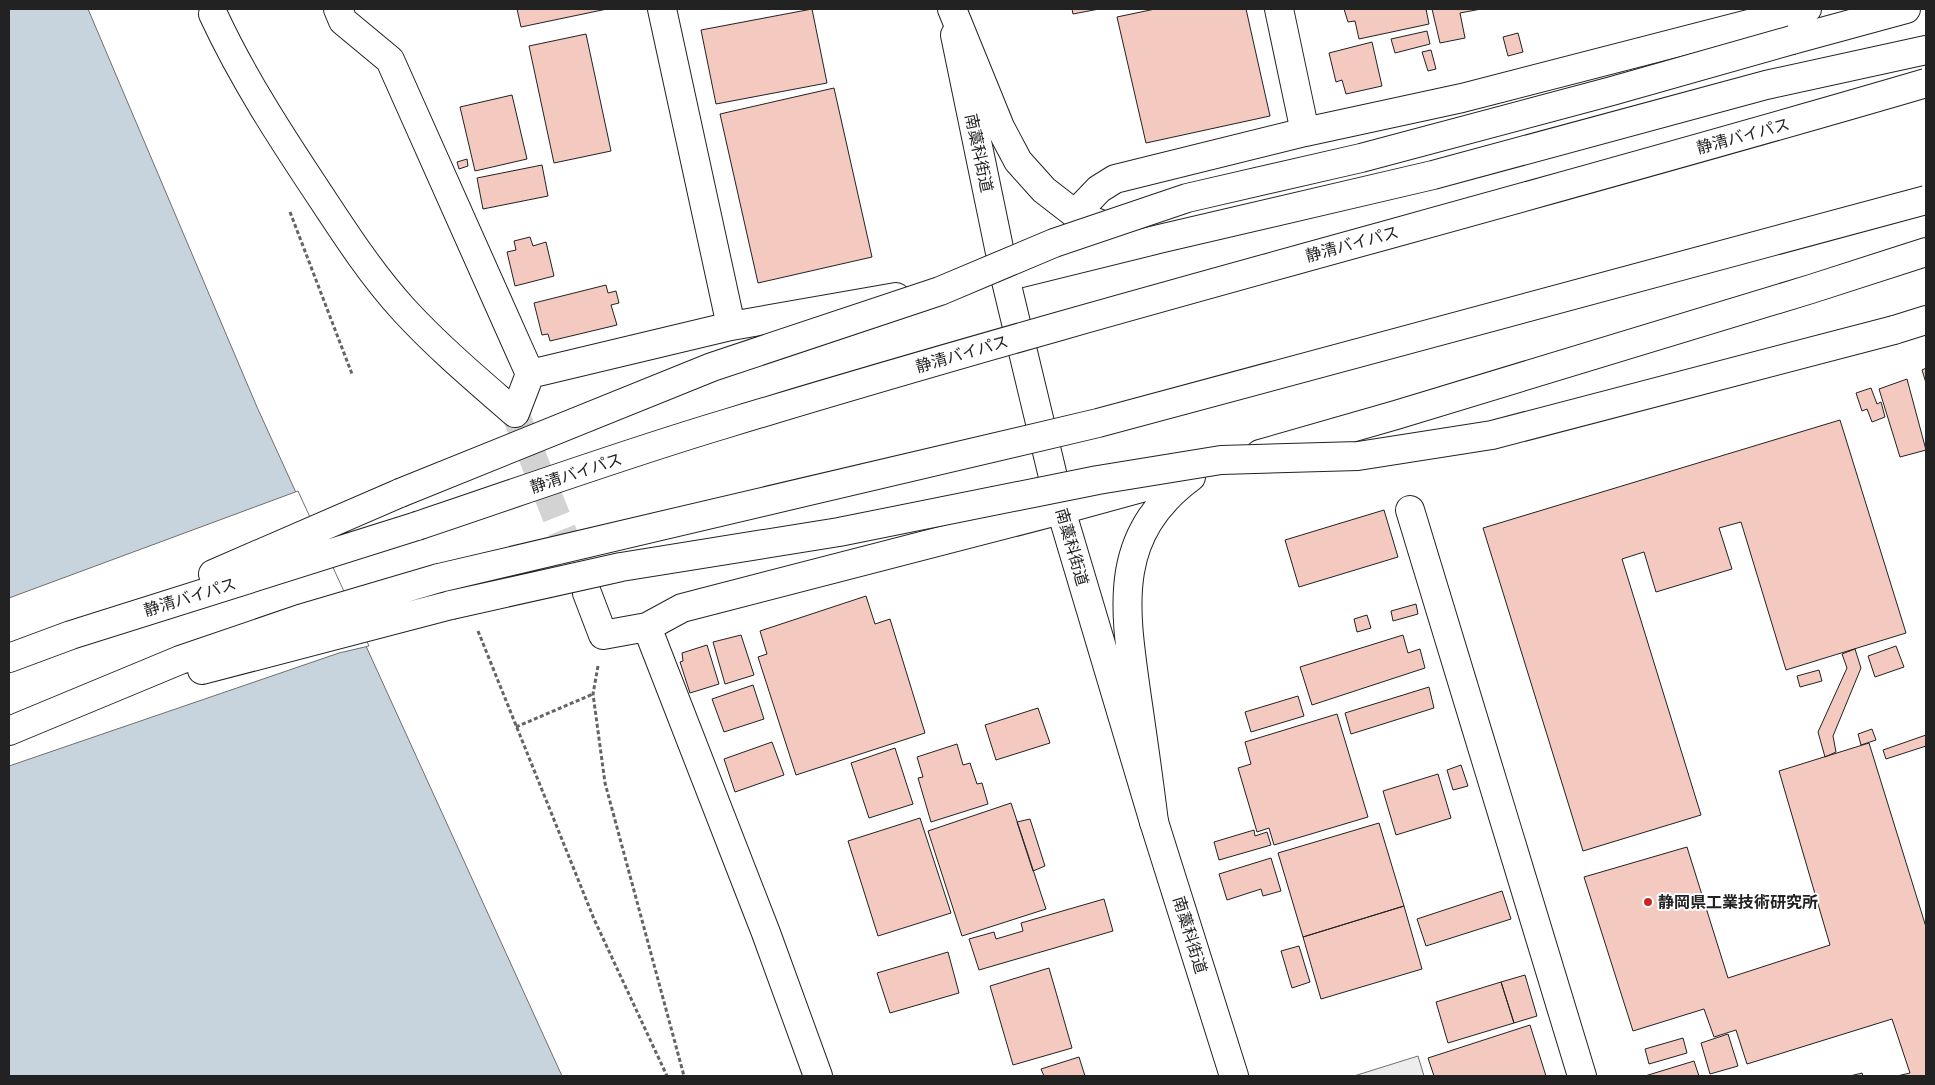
<svg xmlns="http://www.w3.org/2000/svg" width="1935" height="1085" font-family="Cabin,'Noto Sans JP',sans-serif">
  <style>
    .parking { fill: #ededed; stroke: #6f6f6f }
    .water { fill: #c7d3dd; stroke: #6f6f6f }
    .pier { fill: #fff; stroke: #6f6f6f }
    .building { fill: #f3c9c0; stroke: #222 }
    .lines { fill: none; stroke-linecap: round; stroke-linejoin: round }
    .minor-tunnel { stroke: #d3d3d3; stroke-width: 28; stroke-dasharray: 28 14; stroke-linecap: butt }
    .minor-casing { stroke: #222; stroke-width: 30 }
    .secondary-casing { stroke: #222; stroke-width: 30 }
    .trunk-casing { stroke: #222; stroke-width: 30 }
    .path { stroke: #646464; stroke-width: 3; stroke-dasharray: 4 2.5; stroke-linecap: butt }
    .minor { stroke: #fff; stroke-width: 28 }
    .secondary { stroke: #fff; stroke-width: 28 }
    .trunk { stroke: #fff; stroke-width: 28 }
    .trunk-bridge-casing { stroke: #222; stroke-width: 30; stroke-linecap: butt }
    .trunk-bridge { stroke: #fff; stroke-width: 28 }
    .poi-dot { fill: #c62828; stroke: #fff; stroke-width: 2 }
    .labels { text-anchor: middle; dominant-baseline: central; stroke-width: 4; stroke-linejoin: round; paint-order: stroke }
    .street-label { font-size: 16px; fill: #222; stroke: #fff }
    .poi-label { font-size: 16px; font-weight: bold; fill: #222; stroke: #fff; text-anchor: start }
  </style>
  <rect width="100%" height="100%" fill="#fff"/>
  <path class="parking" d="M1418,1056L1424,1076H1354Z"/>
  <path class="water" d="M9,9H88L257,407L562,1076H9Z"/>
  <path class="pier" d="M298,491L369,646L339,653L9,766V598Z"/>
  <path class="building" d="M517,9H607L521,27Z
    M812,9L827,83L716,104L701,30Z
    M1072,9H1099L1073,14Z
    M1155,9H1246L1270,116L1146,143L1117,17Z
    M1344,9H1426L1429,24L1359,39L1355,21L1348,22Z
    M1432,9H1481L1460,13L1465,38L1440,43Z
    M1427,31L1430,44L1395,53L1391,39Z
    M1518,33L1523,52L1508,56L1503,37Z
    M586,34L611,151L554,163L529,46Z
    M1372,42L1382,86L1346,94L1342,80L1336,82L1329,53Z
    M1431,50L1436,69L1428,71L1422,52Z
    M834,88L872,257L758,283L720,114Z
    M512,95L527,159L475,171L460,107Z
    M467,159L468,166L459,169L457,162Z
    M542,165L548,196L483,209L477,178Z
    M530,237L533,246L546,242L554,276L515,286L507,252L516,250L514,241Z
    M606,285L608,293L616,291L619,303L611,305L617,325L550,341L548,334L542,335L534,303Z
    M1926,368V383L1922,370Z
    M1907,379L1926,450L1900,457L1879,389Z
    M1871,388L1877,404L1881,402L1885,417L1872,422L1867,409L1862,411L1856,393Z
    M1840,420L1906,633L1786,670L1741,522L1719,528L1732,569L1656,592L1644,552L1622,559L1701,815L1583,851L1483,528Z
    M1384,510L1398,557L1299,587L1285,540Z
    M866,596L875,624L890,619L925,733L796,775L758,657L767,654L760,631Z
    M1416,604L1418,614L1393,621L1391,611Z
    M1367,615L1371,628L1357,632L1354,619Z
    M741,635L754,675L725,684L713,642Z
    M1403,635L1408,653L1420,649L1425,668L1312,705L1300,667Z
    M707,645L719,684L690,693L680,662L683,661L682,653Z
    M1896,646L1904,667L1875,677L1868,656Z
    M1855,649L1861,668L1833,736L1836,752L1825,757L1818,732L1847,668L1842,654Z
    M1819,670L1822,681L1800,687L1797,676Z
    M753,685L764,719L724,732L712,699Z
    M1429,687L1434,708L1351,734L1345,713Z
    M1298,696L1304,716L1251,732L1245,712Z
    M1038,708L1050,743L996,760L985,725Z
    M1337,714L1368,817L1274,845L1269,828L1257,832L1238,768L1251,764L1245,742Z
    M1872,729L1876,740L1861,745L1858,734Z
    M1926,735V746L1886,759L1883,750Z
    M772,742L784,775L735,792L724,759Z
    M1869,743L1926,927V1076H1897L1910,1073L1892,1019L1747,1064L1736,1030L1714,1037L1704,1009L1633,1031L1584,877L1687,847L1728,978L1830,945L1779,771Z
    M957,744L963,765L970,763L977,784L982,783L988,804L931,822L918,778L923,777L917,757Z
    M895,748L913,804L869,818L851,763Z
    M1461,765L1468,786L1453,790L1447,770Z
    M1438,774L1451,818L1396,835L1383,791Z
    M1011,803L1046,909L962,936L928,831Z
    M920,818L951,913L878,936L848,841Z
    M1030,819L1045,866L1033,871L1017,822Z
    M1379,823L1404,906L1303,937L1278,853Z
    M1254,830L1255,836L1267,832L1271,845L1219,860L1214,842Z
    M1271,858L1281,891L1263,896L1261,889L1227,900L1219,874Z
    M1502,891L1511,919L1426,946L1417,919Z
    M1104,899L1113,931L979,970L969,939L994,932L996,939L1023,931L1021,923Z
    M1404,906L1422,969L1321,999L1303,937Z
    M1299,946L1310,982L1292,988L1281,951Z
    M948,952L959,993L890,1013L877,973Z
    M1049,968L1072,1048L1013,1065L990,986Z
    M1525,975L1537,1016L1514,1023L1501,982Z
    M1501,982L1514,1023L1448,1043L1436,1002Z
    M1530,1025L1546,1076H1434L1428,1058Z
    M1728,1034L1738,1066L1710,1074L1701,1043Z
    M1683,1038L1687,1053L1649,1064L1645,1049Z
    M1079,1057L1085,1076H1044L1041,1069Z
    M1694,1061L1699,1076H1645Z
    M1862,1073L1863,1076H1850Z"/>
  <g class="lines">
    <path class="minor-tunnel" d="M515,413L587,593"/>
    <defs>
      <path id="minor" d="M662,9L731,326
        M1279,9L1305,132
        M213,14C243,79 283,140 323,200C348,238 373,276 404,310C438,347 477,380 515,413L530,374L390,60L343,21L338,9
        M1075,214L1099,189L1115,179L1305,132L1462,98L1807,9
        M530,374L731,326L896,297
        M1410,510L1582,1076
        M587,593L603,635L647,627L682,608L1061,510
        M647,627L766,933L818,1076"/>
      <path id="secondary" d="M955,35L1005,277L1061,510L1154,822L1234,1076"/>
      <path id="trunk" d="M952,9L1000,127L1018,161L1044,190L1075,214L1118,231
        M1792,40L1906,9
        M1005,277L1159,239L1433,175L1766,85L1926,50
        M1894,330L1926,320
        M1260,454L1396,415L1811,289L1926,252
        M1061,510L1185,476
        M213,574L400,493
        M9,658L71,635L417,526
        M202,670L451,605
        M9,731L180,660L300,619L439,578
        M1154,822C1149,781 1143,739 1137,698C1125,611 1110,537 1191,477"/>
    </defs>
    <use href="#minor" class="minor-casing"/>
    <use href="#secondary" class="secondary-casing"/>
    <use href="#trunk" class="trunk-casing"/>
    <path class="path" d="M290,212L352,374
      M478,631L594,919L667,1076
      M598,666L593,694L605,783L684,1076
      M516,727L593,694"/>
    <use href="#minor" class="minor"/>
    <use href="#secondary" class="secondary"/>
    <use href="#trunk" class="trunk"/>
    <defs>
      <path id="trunk-bridge" d="M400,493L712,367L940,291L1054,243L1187,198L1361,158L1612,91L1792,40
        M417,526C519,492 621,455 725,424C1123,303 1527,200 1926,83
        M439,578L1098,423L1926,200
        M451,605L621,567L839,532L1098,480L1221,460L1358,456L1492,435L1894,330"/>
    </defs>
    <use href="#trunk-bridge" class="trunk-bridge-casing"/>
    <use href="#trunk-bridge" class="trunk-bridge"/>
  </g>
  <circle class="poi-dot" cx="1648" cy="902" r="5"/>
  <g class="labels">
    <g class="street-label">
      <text transform="translate(1743 136) rotate(-15)">静清バイパス</text>
      <text transform="translate(979 153) rotate(78)">南藁科街道</text>
      <text transform="translate(1352 244) rotate(-15)">静清バイパス</text>
      <text transform="translate(962 354) rotate(-16)">静清バイパス</text>
      <text transform="translate(576 473) rotate(-18)">静清バイパス</text>
      <text transform="translate(1072 547) rotate(74)">南藁科街道</text>
      <text transform="translate(190 597) rotate(-17)">静清バイパス</text>
      <text transform="translate(1190 935) rotate(73)">南藁科街道</text>
    </g>
    <g class="poi-label">
      <text x="1658" y="902">静岡県工業技術研究所</text>
    </g>
  </g>
  <rect width="1935" height="1085" fill="none" stroke="#222222" stroke-width="20"/>
</svg>
